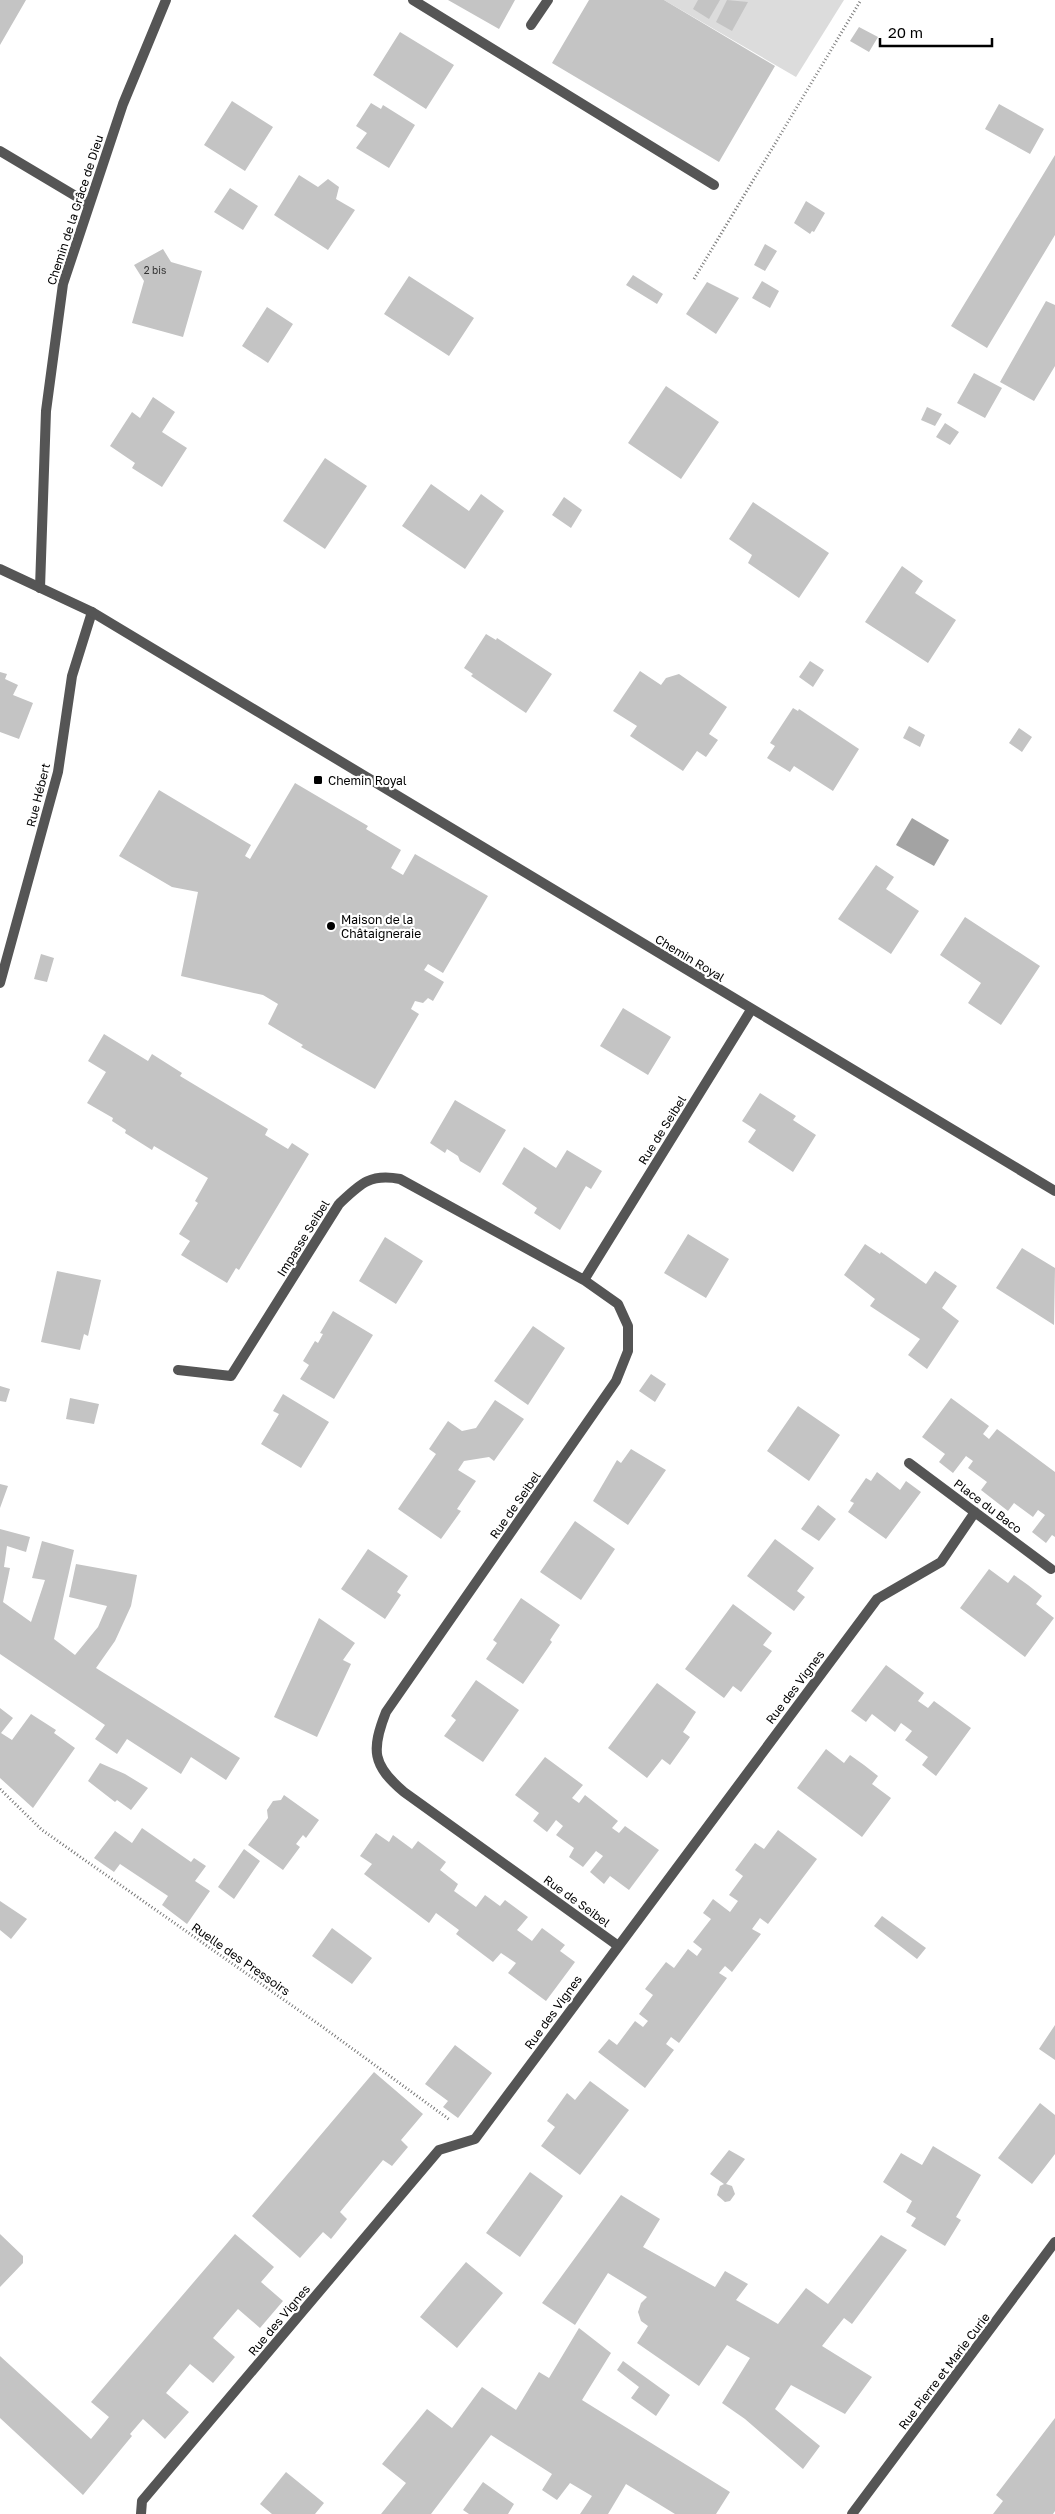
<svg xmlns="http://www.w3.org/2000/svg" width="1055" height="2514" font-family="'Golos Text',sans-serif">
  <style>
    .green { fill: #dcdcdc }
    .water { fill: #a3a3a3 }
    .building { fill: #c4c4c4 }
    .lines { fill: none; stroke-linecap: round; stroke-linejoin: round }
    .path { stroke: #777; stroke-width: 3; stroke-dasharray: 1 2.5; stroke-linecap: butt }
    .service { stroke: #555; stroke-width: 10 }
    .minor { stroke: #555; stroke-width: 10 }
    .tertiary { stroke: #555; stroke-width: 10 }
    .poi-dot { fill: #000; stroke: #fff; stroke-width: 2 }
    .labels { text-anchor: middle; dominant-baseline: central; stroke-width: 4.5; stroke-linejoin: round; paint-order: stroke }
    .number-label { font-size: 10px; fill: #313131 }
    .street-label { font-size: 12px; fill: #000; stroke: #fff }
    .poi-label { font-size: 12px; fill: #000; stroke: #fff; text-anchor: start }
  </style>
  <rect width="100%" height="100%" fill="#fff"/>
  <path class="green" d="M664,0H844L796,77Z"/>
  <path class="water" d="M912,818L949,840L934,866L896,845Z"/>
  <path class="building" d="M0,0H26L0,45Z
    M448,0H515L499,29Z
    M589,0H664L775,66L719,162L552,63Z
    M698,0H720L709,19L693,9Z
    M727,0L748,2L732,31L716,22Z
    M859,27L878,37L869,52L850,41Z
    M400,32L454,65L426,109L373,75Z
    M232,101L273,127L245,171L204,145Z
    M371,103L381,109L383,105L415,125L389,168L356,148L367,133L356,126Z
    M999,104L1044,129L1030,154L985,129Z
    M1055,155V235L987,348L951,326Z
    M299,175L318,187L328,179L339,187L336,199L355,210L328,250L274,215Z
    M230,188L258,206L243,230L214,212Z
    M806,201L825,213L814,232L812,231L810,234L794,223Z
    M765,244L777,251L765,271L754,265Z
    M163,249L171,262L202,271L183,337L132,323L144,281L134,265Z
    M633,275L663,294L657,304L626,285Z
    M409,276L474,318L449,356L384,314Z
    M762,281L779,291L770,308L752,298Z
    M707,282L739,298L716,334L686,314Z
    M1046,301L1055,305V366L1034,401L1000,382Z
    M267,307L293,324L268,363L242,346Z
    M974,373L1002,388L985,418L957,403Z
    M666,386L719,422L681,479L628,443Z
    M153,397L175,412L162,432L187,448L162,487L132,468L135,463L110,446L132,412L140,418Z
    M927,407L942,414L935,426L921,420Z
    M945,423L959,432L950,445L936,437Z
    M325,458L367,486L325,549L283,521Z
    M431,484L469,511L481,494L504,511L465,569L402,526Z
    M564,497L582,510L571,528L552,515Z
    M753,502L829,553L799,598L748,563L752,555L729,539Z
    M902,566L923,581L915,593L956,620L928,663L865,622Z
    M486,634L496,640L497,638L552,674L526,713L471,676L473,674L464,668Z
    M810,661L824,670L813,687L799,677Z
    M640,671L661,685L666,678L679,674L727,707L709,734L718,740L706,757L697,751L683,771L630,736L637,726L613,711Z
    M0,672L7,674L5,679L18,685L13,695L33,703L19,739L0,732Z
    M793,708L798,711L799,709L859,749L833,791L794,766L790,772L767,758L775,746L770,743Z
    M909,726L925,735L920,747L903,738Z
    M1019,728L1032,737L1022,752L1009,743Z
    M295,783L368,826L366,829L401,850L391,868L403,875L415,854L488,896L443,973L428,964L424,970L444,982L433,1001L428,998L423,1003L415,1001L411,1009L419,1014L375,1089L301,1047L303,1045L268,1024L278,1004L263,995L181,976L198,892L172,887L119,856L159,790L251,845L245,856L250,859Z
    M876,865L894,877L886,889L919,911L891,954L838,919Z
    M965,917L1040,966L1001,1025L968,1003L981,983L940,955Z
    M41,954L54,958L47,982L34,979Z
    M623,1008L671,1037L648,1075L600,1046Z
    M104,1034L148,1061L152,1054L182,1073L180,1076L268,1129L265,1135L288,1149L292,1143L309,1154L239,1270L236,1268L227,1283L181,1255L190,1241L179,1234L198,1203L195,1201L208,1178L154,1146L152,1150L125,1133L126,1130L112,1121L113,1118L87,1103L106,1072L88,1061Z
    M760,1093L796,1116L793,1120L816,1135L793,1172L748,1142L756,1130L742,1121Z
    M455,1100L506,1130L480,1173L460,1161L458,1156L447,1149L445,1153L430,1143Z
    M524,1147L556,1168L567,1150L602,1171L591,1189L586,1186L560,1230L534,1213L537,1208L502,1184Z
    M688,1234L729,1259L706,1298L664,1273Z
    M385,1237L423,1261L396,1304L359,1281Z
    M865,1244L880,1254L881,1252L926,1284L935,1271L957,1286L942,1308L959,1321L927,1369L908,1355L920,1339L870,1306L875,1299L844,1275Z
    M1022,1248L1055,1268L1054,1325L996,1288Z
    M57,1271L101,1280L88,1336L84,1334L80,1350L41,1342Z
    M333,1311L373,1335L334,1399L300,1379L309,1365L303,1361L315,1341L318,1343L323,1334L320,1333Z
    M533,1326L565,1348L528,1405L494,1381Z
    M651,1374L666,1384L655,1402L639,1391Z
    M0,1386L10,1389L6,1402L0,1401Z
    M283,1394L329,1422L301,1468L261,1444L279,1414L273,1411Z
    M70,1398L99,1404L94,1424L66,1419Z
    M951,1398L989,1426L983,1434L989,1439L997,1429L1055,1472V1537L1052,1535L1046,1543L1032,1532L1045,1515L1038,1510L1033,1517L1014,1503L1008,1511L981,1490L987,1482L968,1468L973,1461L966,1456L953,1473L939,1462L945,1454L922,1437Z
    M495,1400L524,1419L494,1461L489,1457L464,1461L458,1470L476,1481L457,1509L461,1511L441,1539L398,1509L436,1454L429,1449L448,1421L462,1431L476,1428Z
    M798,1406L840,1435L809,1481L767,1451Z
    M631,1449L666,1470L628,1525L593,1501L617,1460L621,1463Z
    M877,1472L900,1490L906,1481L921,1492L886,1539L848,1512L854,1503L850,1501L866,1478L871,1481Z
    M0,1484L8,1486L0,1508Z
    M818,1505L836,1519L819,1541L801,1529Z
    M575,1521L615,1549L581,1600L540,1572Z
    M0,1529L30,1537L26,1552L7,1546L4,1567L10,1568L3,1602L31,1622L45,1580L32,1578L42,1541L74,1550L54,1639L75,1655L98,1627L107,1606L69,1597L76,1564L137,1575L131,1606L115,1641L96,1668L240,1758L226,1780L191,1757L181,1774L127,1739L117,1754L95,1739L105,1725L0,1654Z
    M775,1539L814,1568L797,1591L805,1597L794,1611L747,1576Z
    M368,1549L408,1576L397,1592L401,1595L385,1619L341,1589Z
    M989,1569L1008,1583L1014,1575L1028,1585L1042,1596L1036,1604L1054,1618L1025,1657L960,1608Z
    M521,1598L560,1625L550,1640L552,1642L523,1684L486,1659L497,1643L493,1640Z
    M733,1604L772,1633L763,1645L772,1651L741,1692L733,1686L724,1698L685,1669Z
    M319,1618L355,1643L343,1660L351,1664L317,1737L274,1717Z
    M886,1665L924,1693L918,1701L928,1708L934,1701L971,1728L936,1776L922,1765L928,1757L905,1740L912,1731L901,1723L895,1732L872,1714L866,1722L851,1711Z
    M476,1680L519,1710L483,1762L444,1736L456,1720L451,1716Z
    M657,1683L696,1712L683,1732L690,1737L670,1765L662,1759L647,1778L608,1748Z
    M0,1708L13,1718L1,1733L12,1740L31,1714L56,1730L54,1733L75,1748L33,1808L0,1778Z
    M826,1749L844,1763L850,1755L864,1765L878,1776L872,1784L891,1798L862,1837L797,1788Z
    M545,1757L583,1785L572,1798L579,1803L585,1795L618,1821L612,1828L619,1833L625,1826L659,1850L629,1890L610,1876L604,1884L590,1872L603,1856L596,1851L583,1867L569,1857L574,1848L556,1835L563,1826L556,1820L547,1832L533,1821L539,1813L515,1795Z
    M100,1763L125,1774L148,1788L131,1810L117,1800L115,1802L88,1781Z
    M284,1795L319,1820L306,1838L303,1835L296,1844L300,1847L283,1870L248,1845L268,1818L267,1810L273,1801L281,1800Z
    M142,1828L191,1862L194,1858L206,1866L195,1881L210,1891L187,1924L162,1905L168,1896L120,1864L114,1872L94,1858L115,1831L132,1843Z
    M778,1830L817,1859L768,1924L760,1918L752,1929L761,1934L732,1972L725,1966L719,1973L727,1978L679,2043L671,2037L666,2044L674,2050L645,2088L598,2052L609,2039L617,2045L635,2021L643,2027L648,2021L639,2014L653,1995L645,1989L666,1962L674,1968L688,1949L697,1956L702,1949L693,1942L711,1919L703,1913L713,1899L730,1912L738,1901L729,1895L743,1876L735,1870L755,1843L764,1849Z
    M376,1833L389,1842L393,1835L412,1849L418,1841L446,1862L440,1870L458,1884L454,1891L476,1907L485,1895L500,1906L505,1900L528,1917L517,1930L532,1941L542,1928L565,1945L560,1951L575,1962L546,2001L508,1973L516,1963L501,1953L493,1962L456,1934L459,1930L436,1913L429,1923L364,1874L372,1864L360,1856Z
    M244,1849L260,1861L234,1899L218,1887Z
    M0,1901L27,1919L11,1939L0,1930Z
    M882,1916L926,1948L917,1959L874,1926Z
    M332,1928L372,1958L352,1984L312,1956Z
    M1055,2025V2060L1039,2049Z
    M455,2045L492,2073L458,2118L443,2107L448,2101L425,2084Z
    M374,2072L423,2114L401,2140L408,2147L392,2166L383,2160L340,2212L347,2219L331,2239L323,2232L300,2258L252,2216Z
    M590,2081L629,2110L580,2175L541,2146L555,2127L547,2121L567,2093L575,2100Z
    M1040,2103L1055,2115V2154L1032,2184L998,2158Z
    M933,2146L981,2175L956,2217L961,2220L945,2246L911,2226L916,2218L906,2212L912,2201L883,2182L901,2153L922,2165Z
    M729,2150L745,2159L726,2184L732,2186L735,2194L730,2201L725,2202L717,2195L720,2186L724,2184L710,2174Z
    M530,2172L563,2196L520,2257L486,2233Z
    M621,2195L660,2219L643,2247L715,2287L725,2271L748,2284L736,2300L778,2324L806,2288L828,2304L881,2235L907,2250L852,2324L844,2318L822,2346L872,2377L845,2414L791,2385L775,2409L820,2446L803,2469L745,2419L722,2403L750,2358L727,2345L699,2386L637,2343L648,2326L641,2321L638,2312L641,2303L647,2297L608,2273L575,2325L542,2303Z
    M0,2234L23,2256V2263L0,2287Z
    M235,2234L274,2267L261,2282L283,2301L260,2328L238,2309L213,2338L235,2357L213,2383L190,2364L166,2393L189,2412L165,2439L143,2419L130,2434L132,2436L83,2495L0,2418V2356L91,2439L109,2417L91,2402Z
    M466,2262L503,2293L457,2348L420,2317Z
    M579,2328L611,2353L582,2400L730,2492L716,2514H675L626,2484L608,2514H580L592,2496L570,2483L557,2500L542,2490L552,2474L491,2435L431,2514H381L406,2483L382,2464L427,2409L452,2428L482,2387L516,2410L539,2372L549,2378Z
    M623,2361L670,2395L656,2416L631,2398L639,2387L617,2370Z
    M1055,2418V2511L1053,2514H993L1003,2501L996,2495Z
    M286,2472L324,2503L315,2514H272L260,2504Z
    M483,2482L514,2504L508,2514H469L463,2510Z"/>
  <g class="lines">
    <path class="path" d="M694,279L861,0
      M0,1789L42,1830L324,2028L450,2120"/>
    <path class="service" d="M413,0L714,185
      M531,25L548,0"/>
    <path class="minor" d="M0,151L89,204
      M40,588L46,411L63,284L123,104L166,0
      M0,983L58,772L72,676L92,612
      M584,1280L751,1010
      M178,1370L231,1376L339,1204C360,1184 370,1173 400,1179L584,1280L618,1304L628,1326V1351L616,1381L386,1712C371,1750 372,1765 404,1792L617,1945
      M909,1463L1051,1569
      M141,2514L142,2501L439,2150L475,2139L877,1599L941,1562L975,1512"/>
    <path class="tertiary" d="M0,569L92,612L1055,1191
      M852,2514L1055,2242"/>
  </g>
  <g class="poi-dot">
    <rect x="313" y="775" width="10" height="10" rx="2.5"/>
    <circle cx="331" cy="926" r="5"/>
  </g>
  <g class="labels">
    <g class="number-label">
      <text x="155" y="270">2 bis</text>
    </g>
    <g class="street-label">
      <text transform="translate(75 210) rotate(-72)">Chemin de la Grâce de Dieu</text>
      <text transform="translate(38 795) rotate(-76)">Rue Hébert</text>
      <text transform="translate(690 958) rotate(31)">Chemin Royal</text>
      <text transform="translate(662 1130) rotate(-58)">Rue de Seibel</text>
      <text transform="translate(303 1238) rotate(-58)">Impasse Seibel</text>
      <text transform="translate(515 1505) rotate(-55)">Rue de Seibel</text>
      <text transform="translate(988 1506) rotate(37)">Place du Baco</text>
      <text transform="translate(795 1687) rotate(-53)">Rue des Vignes</text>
      <text transform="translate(577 1901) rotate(36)">Rue de Seibel</text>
      <text transform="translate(241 1959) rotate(35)">Ruelle des Pressoirs</text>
      <text transform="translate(553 2012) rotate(-54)">Rue des Vignes</text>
      <text transform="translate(279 2320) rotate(-50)">Rue des Vignes</text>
      <text transform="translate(944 2371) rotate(-53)">Rue Pierre et Marie Curie</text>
    </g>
    <g class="poi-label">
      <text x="328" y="780">Chemin Royal</text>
      <text x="341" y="919">Maison de la<tspan x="341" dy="14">Châtaigneraie</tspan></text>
    </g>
  </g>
  <path d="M880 38v8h112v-8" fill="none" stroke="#000000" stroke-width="2.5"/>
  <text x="888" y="38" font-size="15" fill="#000000" stroke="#ffffff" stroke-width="4" paint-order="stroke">20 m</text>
</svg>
